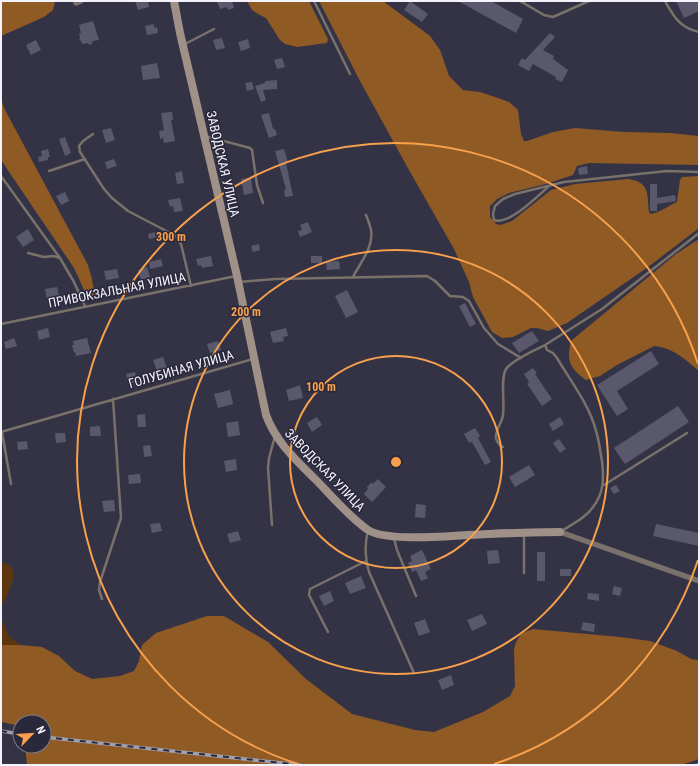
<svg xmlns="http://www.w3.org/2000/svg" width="700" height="766" font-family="'Roboto Condensed',sans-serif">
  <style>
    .green { fill: #5d360d }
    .forest { fill: #905a25 }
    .building { fill: #5a586d }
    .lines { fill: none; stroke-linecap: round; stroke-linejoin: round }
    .lane { stroke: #79716a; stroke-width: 2.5 }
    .street { stroke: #79716a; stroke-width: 5.5 }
    .secondary { stroke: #9f9187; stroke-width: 8 }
    .rail-casing { stroke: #a09fad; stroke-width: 3.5 }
    .rail { stroke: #2a293b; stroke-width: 2; stroke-dasharray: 6; stroke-linecap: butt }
    .ring { fill: none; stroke: #f8a04b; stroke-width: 2 }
    .labels { text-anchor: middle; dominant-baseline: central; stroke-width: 3; stroke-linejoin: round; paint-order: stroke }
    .street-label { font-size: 13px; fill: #f4f3fd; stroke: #2a293b }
    .centre { fill: #f8a04b; stroke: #2a293b; stroke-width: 2 }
    .ring-label { font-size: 12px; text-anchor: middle; font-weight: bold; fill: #f8a04b; stroke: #2a293b; stroke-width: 3; stroke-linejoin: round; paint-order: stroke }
  </style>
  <rect width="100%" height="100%" fill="#343346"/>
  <path class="green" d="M1,562C4,563 8,564 10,566C20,575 5,598 1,608Z
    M1,619L9,636L20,645H1Z"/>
  <path class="forest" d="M1,1H55L53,10L44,17L1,36Z
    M247,1H309L328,39L327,43L297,47L285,44L280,40L266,18L258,14L252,10Z
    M319,1H383L430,36L440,50L449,76L463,90L480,92L495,97L509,102L518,110L521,134L524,141H527L553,132L575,128L624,132L670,133L699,136V165L589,163L577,166L573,175L546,184L509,193L497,199L490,206V217L496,224L500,225L512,221L551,190L575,184L628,179C650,182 647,194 649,212L651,214C661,212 668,206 677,202L680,180L682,177L699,176V228L648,267L567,323L548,331L537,328H531L513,337L502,338L492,332L473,297L469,282L454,249L409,170L360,81Z
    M1,98L4,108L88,265L92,279L95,297L90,298L85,292L74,268L1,160Z
    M699,239V371C686,360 672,347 654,346L617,365L600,376L586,380C570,369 565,359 572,340L676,254Z
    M207,616H224L268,642L306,679L352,714L415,730L434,732L483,712L510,696L515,686L514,649L516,642L522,633L533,629L620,637L650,641L677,651L691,659L699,660V759L681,765H27L25,746H44V722H20V729L16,725L1,722V645H20L42,647L59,656L75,671L92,679L120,676L134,671L139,661L142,645L156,633Z"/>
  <path class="building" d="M135,1H148L149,7L138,10Z
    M217,1H232L234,8L228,10L227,7L220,9Z
    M410,1L428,14L422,22L404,10Z
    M458,1H491L523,19L516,33Z
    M676,1H699V11L684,18Z
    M93,21L99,40L93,41L91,45L87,43L82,44L81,41L79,39L80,37L79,33H81L79,25Z
    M154,24V28L157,27L158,33L147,35L145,26Z
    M550,33L555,37L543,50L554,56L553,59L568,70L562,82L555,79L556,77L533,64L529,71L518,65L522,58L525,60Z
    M222,38L225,48L216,50L213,40Z
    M248,39L250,48L241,51L238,42Z
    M36,40L41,50L31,55L26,45Z
    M282,58L285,67L277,69L274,60Z
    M157,63L160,78L143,80L141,66Z
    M277,80V89L263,90L266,100L261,102L255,86L265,83V81Z
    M252,82L254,89L247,91L245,83Z
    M172,112L173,120H171L175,141L164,143L163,138L160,139L159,131L164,130L161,113Z
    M269,113L273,129H275L277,135L269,138L261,115Z
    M111,128L115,140L106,143L102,130Z
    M65,137L71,153L65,156L59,139Z
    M48,149L50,157H48V160L39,162L38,157L42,156L41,151Z
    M284,149L288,162L286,163L293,196L285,197L284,190L286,189L275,151Z
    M114,159L117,166L107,169L105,162Z
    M587,166L588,174L579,175L578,168Z
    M182,171L184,183L177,184L175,173Z
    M251,178L253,193L244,195L241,179Z
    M650,184H657V198L675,195L676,201L657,204V211H650Z
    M65,192L69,201L61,205L56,196Z
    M180,198L183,211L174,212L173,206L170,207L168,200Z
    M308,222L312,232L300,237L298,231L302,230L300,225Z
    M28,229L34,240L23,247L16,237Z
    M161,231L164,233V236L149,239L148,234Z
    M259,244L260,250L253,252L251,246Z
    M211,256L213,266L202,268L201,265L198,266L196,259Z
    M311,256H322V263H311Z
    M161,259L163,266L150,269L149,262Z
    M339,261L340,269L327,270L326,262Z
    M147,267L150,277L141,280L138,270Z
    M117,269L119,278L106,280L104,271Z
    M57,287L59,296L47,299L45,289Z
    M347,290L358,312L346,318L335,296Z
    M465,303L476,324L470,327L459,306Z
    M48,328L50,337L39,340L37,331Z
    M286,328L288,336L283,337L284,341L273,343L270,332Z
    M532,331L539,341L519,353L512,343Z
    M14,338L17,346L6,349L4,342Z
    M87,338L91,353L76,356L75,352L74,353L72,345H74L73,341Z
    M218,341L221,350L210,353L207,344Z
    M651,351L659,364L617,391L628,409L617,416L597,385Z
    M163,357L167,368L157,371L153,360Z
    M533,368L537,373L535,374L552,399L542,406L527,384L529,382L524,374Z
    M135,372L137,382L129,384L126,374Z
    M300,385L303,398L289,401L286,390Z
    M230,390L233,404L218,408L214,394Z
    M678,406L689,422L625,464L614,448Z
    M145,414L146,427H138L137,415Z
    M317,417L322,425L312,432L307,423Z
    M560,417L564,424L553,431L549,424Z
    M238,421L240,435L228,437L226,423Z
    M100,426L101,436H90V427Z
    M475,428L480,436L478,438L491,462L485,465L472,442L469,443L464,434Z
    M55,433H65L66,442L56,443Z
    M559,439L566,449L560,453L553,443Z
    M27,441L28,449L18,450L17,442Z
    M150,445L152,456L144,457L143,446Z
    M236,459L237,470L226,472L224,461Z
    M529,465L535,475L515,487L509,477Z
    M140,474L141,483L129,484L128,475Z
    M378,479L386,487L372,502L364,494L368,489L367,487L372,482L373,484Z
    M616,485L620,491L614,494L610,488Z
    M114,500L115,511L104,512L102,501Z
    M416,504L426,505L425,518L415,517Z
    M160,523L162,531L152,533L150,524Z
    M656,524L699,533V546L653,536Z
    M238,531L241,540L230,543L227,534Z
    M422,550L431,569L425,572L428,578L421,581L416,570L412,572L408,563L412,561L410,556Z
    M498,550L500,563L488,564L487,551Z
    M537,552H545V581H537Z
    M560,569H571V576H560Z
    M361,576L366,588L350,594L345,583Z
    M614,586L622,588L620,596L612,594Z
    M330,591L334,601L324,606L319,596Z
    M588,593L599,594V601L587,599Z
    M482,614L487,624L472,631L467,620Z
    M425,619L430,632L419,636L414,623Z
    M583,622L595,624L594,632L581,630Z
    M451,675L454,685L442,690L438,680Z"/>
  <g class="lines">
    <path class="lane" d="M314,1L350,74
      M520,1L544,15L553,17L589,1
      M665,1C674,17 680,28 699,32
      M185,44L214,29
      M93,134L83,141L79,146L80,152L104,189L112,198L128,211L176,236L181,244L191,286
      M205,136L250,148L252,150L257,185L263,203
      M49,171L85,159
      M1,176L60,258L74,282L85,306
      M548,187C538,196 508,226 494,220L493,214L495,206L503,199L515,194L564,182L667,171L699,172
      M28,253L44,257L53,256L60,258
      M353,277C360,263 374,247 371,230C370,225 368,220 366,215
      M239,282L275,279L427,276L435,281L450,296L463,297L469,301L484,328L498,344L521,358
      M1,324L236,276
      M1,432L253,359
      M2,432L11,484
      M503,447C499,445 497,443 496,438C495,430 502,423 503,415C505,402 500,380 506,369C512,360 535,350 545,345
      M604,485L687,433
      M272,525L268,468L269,458L275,436
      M368,531C364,545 365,557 369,572L414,673
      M562,531C572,524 586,518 593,507C604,493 604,478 602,461C600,451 599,440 596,431C590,406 570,380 557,358L553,353L547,350L545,345L602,309L699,233
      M524,535V573
      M394,538L397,550L416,596
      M102,599L99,590L100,582L121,518L113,399
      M328,632L309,595L310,589L366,561
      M696,765L699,764"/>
    <path class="street" d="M76,3L81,1
      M560,532L699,581"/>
    <path class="secondary" d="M174,1L180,33L237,276L266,415C276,442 295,459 315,479C332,496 348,516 368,530C388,543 461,535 487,534C512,533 536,532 560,532"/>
    <defs>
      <path id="rail" d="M1,731L20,734
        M44,737L300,765"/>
    </defs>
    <use href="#rail" class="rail-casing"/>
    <use href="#rail" class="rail"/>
  </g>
  <g class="ring">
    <circle cx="396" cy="462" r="106"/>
    <circle cx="396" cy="462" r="212"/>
    <path d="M698 560A318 318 0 0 1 494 764M298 764A318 318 0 1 1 698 364"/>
  </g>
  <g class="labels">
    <g class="street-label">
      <text transform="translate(223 164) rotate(77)">ЗАВОДСКАЯ УЛИЦА</text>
      <text transform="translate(117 290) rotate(-11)">ПРИВОКЗАЛЬНАЯ УЛИЦА</text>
      <text transform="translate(181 369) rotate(-16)">ГОЛУБИНАЯ УЛИЦА</text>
      <text transform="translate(325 470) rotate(46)">ЗАВОДСКАЯ УЛИЦА</text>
    </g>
  </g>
  <circle cx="396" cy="462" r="6" class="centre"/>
  <g class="ring-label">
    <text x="171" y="241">300 m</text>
    <text x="246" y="316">200 m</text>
    <text x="321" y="391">100 m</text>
  </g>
  <rect width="700" height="766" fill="none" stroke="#f4f3fd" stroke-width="4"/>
  <g transform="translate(32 734) rotate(65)"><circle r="19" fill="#2a293b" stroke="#7b7a89"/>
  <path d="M0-3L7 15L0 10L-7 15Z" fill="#f8a04b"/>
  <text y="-6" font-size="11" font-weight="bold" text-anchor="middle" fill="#f4f3fd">N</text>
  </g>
</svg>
